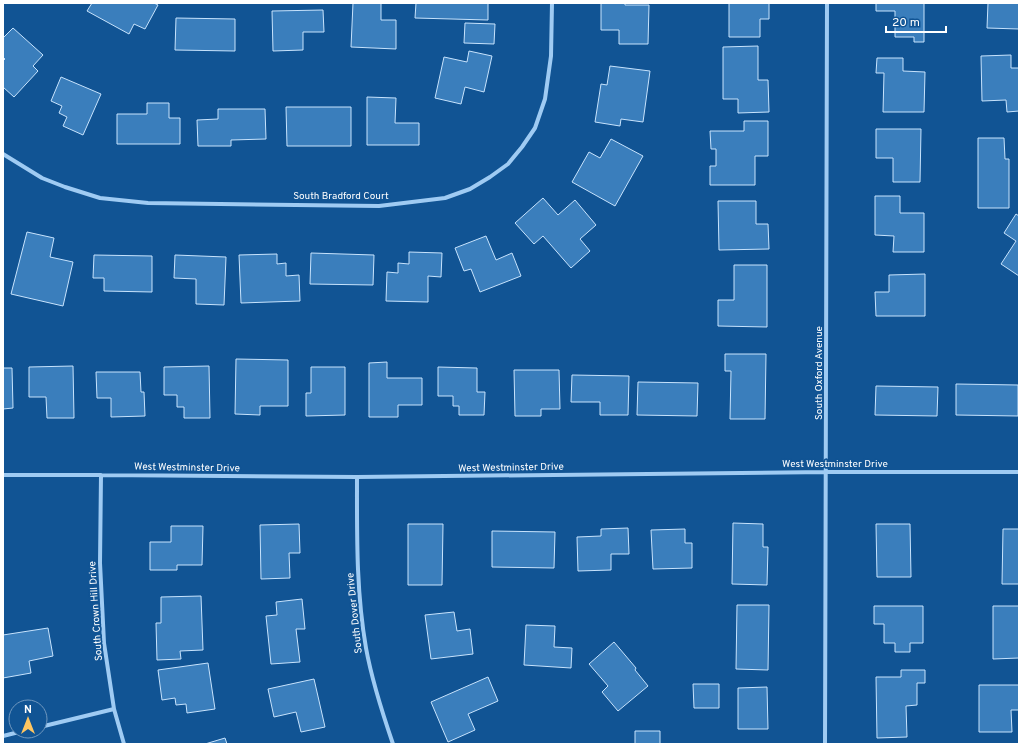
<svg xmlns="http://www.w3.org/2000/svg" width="1022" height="747" font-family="Overpass,sans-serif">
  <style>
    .building { fill: #3a7ebc; stroke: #c7e3fd }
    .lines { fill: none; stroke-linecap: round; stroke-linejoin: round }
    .street { stroke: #9fcbf3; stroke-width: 4 }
    .labels { text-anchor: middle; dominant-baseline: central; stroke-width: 3.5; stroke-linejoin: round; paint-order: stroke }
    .street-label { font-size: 10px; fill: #fff; stroke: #115494 }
  </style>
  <rect width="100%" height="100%" fill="#115494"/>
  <path class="building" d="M92,3H154L158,5L145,29L134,24L129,34L87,11Z
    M353,3H381V20H396V49L351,47Z
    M416,3H488V20L415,18Z
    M601,3H625V5H649L648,44H619V30H601Z
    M729,3H769V19H760V37H729Z
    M876,3H924V42H914V37H895V11H876Z
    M988,3H1019V29L987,28Z
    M323,10L324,32H303V50L273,51L272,11Z
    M176,18L235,19V51L175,50Z
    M465,23L495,24L494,44L464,43Z
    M13,28L43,55L33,66L38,71L14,97L3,87V61L5,59L3,57V38Z
    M758,46V80H768L769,112L738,113V99H723V47Z
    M469,51L492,56L484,92L465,87L461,104L435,98L444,57L467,62Z
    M1011,55V68H1019V111L1007,112L1006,100L982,101L981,56Z
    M877,58H903V71L925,72L924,112H883L884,73H876Z
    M610,66L650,71L643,122L621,119L620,126L595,122L601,84L607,85Z
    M61,77L101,94L83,135L63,126L67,117L59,113L62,106L51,101Z
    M367,97L396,98L395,123H419V145H367Z
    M147,103H169V118H180V144H117V114H147Z
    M286,107H351V146H287Z
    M218,109H265L266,139L231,140V146H198L197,120L218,119Z
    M744,121H768V156H755V185H710V166H716V149H711L710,131H744Z
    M876,129H921L920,182H893V158H876Z
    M978,138H1004L1005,159H1009V208H978Z
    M611,139L643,156L615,206L572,182L589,152L600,158Z
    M875,196H900V213H924V252H893L894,236L875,235Z
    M543,198L558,215L575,200L596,225L580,239L590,251L571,268L543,236L534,244L515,223Z
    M718,201H756V224H768L769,249L719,250Z
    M1016,214L1019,216V276L1001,264L1016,241L1004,233Z
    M27,232L54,238L50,257L73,262L63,306L11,294Z
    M486,236L496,260L512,253L521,276L480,292L471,269L464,271L455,248Z
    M409,252L442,253L441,277L428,276V302L386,301L387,272L398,273V263L409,264Z
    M311,253L374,255L373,285L310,284Z
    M277,254V264L286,263V276L299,275L300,301L241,303L239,255Z
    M94,255L152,256V292L104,291V278H93Z
    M175,255L226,257L224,305L196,304V279L174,278Z
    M734,265H767V327L718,326V300H734Z
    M925,274V316H876L875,292H889V275Z
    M725,354H766L765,419H730L731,371H725Z
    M236,359L288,360V406H260V415L235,414Z
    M387,362V378H422V405H398V417H369V363Z
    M73,366L74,418H47L46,397H29V367Z
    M209,366L210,418H184V407H177V395H164V367Z
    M311,367H345V415L306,416V393H311Z
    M438,367L477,368V392H485L484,415H459V406H453V396H438Z
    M3,368H12L13,408L3,409Z
    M514,370H559L560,409H541V416H515Z
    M96,372H140L141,392H144L145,416L111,417V398H97Z
    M572,375L629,376L628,415H600V402H571Z
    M638,382L698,383L697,416L637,415Z
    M956,384L1018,385V416L956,415Z
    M876,386L938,387L937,416L875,415Z
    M733,523L763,524V547H768L767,585L732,584Z
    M299,524L300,553H289L290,578L261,579L260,525Z
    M408,524H443L442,585H408Z
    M876,524H910L911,577H877Z
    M171,526H203L202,565H177V570H150V542H171Z
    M628,528L629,554H611V570L578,571L577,537L601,536V529Z
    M685,529V543H692V568L653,569L651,530Z
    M1003,529H1019V584H1002Z
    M492,531L555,532L554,568L492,567Z
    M201,596L203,650L180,651L181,659L157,660L156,623H161V597Z
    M302,599L305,629H296L300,662L271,664L266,616L277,615L276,602Z
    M737,605H769L768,670L736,669Z
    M874,606H923V643H910V652H895V643H884V624H874Z
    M993,606H1019V658L993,659Z
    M454,612L457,631L470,629L473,654L431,659L425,615Z
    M526,625L555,626L554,647L572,648L571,668L524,665Z
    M48,628L53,656L29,661L31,673L3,678V635Z
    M614,642L636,668L635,670L648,686L618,711L602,692L608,686L589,664Z
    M208,663L215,709L187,713L186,704L176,705L175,698L162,700L158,670Z
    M901,670H925V683H917V705L906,706L907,737L877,738L876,677H901Z
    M488,677L498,701L468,714L475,730L448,742L431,702Z
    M314,679L325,727L301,732L296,712L274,717L268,689Z
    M693,684H719V708H694Z
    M979,685H1019V710H1011L1012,732H979Z
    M767,687L768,729H738V688Z
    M635,731H660V744H635Z
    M225,738L227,744H205Z"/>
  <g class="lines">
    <path class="street" d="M3,154L42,178L65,187L100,198L148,203L379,206L445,198L470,189L490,177L508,164L522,147L535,128L545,99L551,56L552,3
      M3,475H101L357,477L827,472H1019
      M101,475L100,563L104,643L114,709L124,744
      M357,477C357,534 356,591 366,648C372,681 382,712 393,744
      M40,727L114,709
      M3,736L23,731
      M825,744L827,3"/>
  </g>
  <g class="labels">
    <g class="street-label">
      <text x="341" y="196">South Bradford Court</text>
      <text transform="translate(819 373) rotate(-90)">South Oxford Avenue</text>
      <text x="835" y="464">West Westminster Drive</text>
      <text transform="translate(187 468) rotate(1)">West Westminster Drive</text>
      <text transform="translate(511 468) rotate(-1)">West Westminster Drive</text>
      <text transform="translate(96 611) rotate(-94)">South Crown Hill Drive</text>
      <text transform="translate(355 613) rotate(-96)">South Dover Drive</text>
    </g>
  </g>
  <rect width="1022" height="747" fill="none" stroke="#ffffff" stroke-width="8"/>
  <g transform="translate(28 719)"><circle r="19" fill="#115494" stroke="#7098bf"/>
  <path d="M0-3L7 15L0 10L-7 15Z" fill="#ffc661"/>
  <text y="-6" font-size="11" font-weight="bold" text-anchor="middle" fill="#ffffff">N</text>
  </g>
  <path d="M886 26v6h60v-6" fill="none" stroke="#ffffff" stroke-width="2"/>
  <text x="892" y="26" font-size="12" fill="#ffffff" stroke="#115494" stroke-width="3" paint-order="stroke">20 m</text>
</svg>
